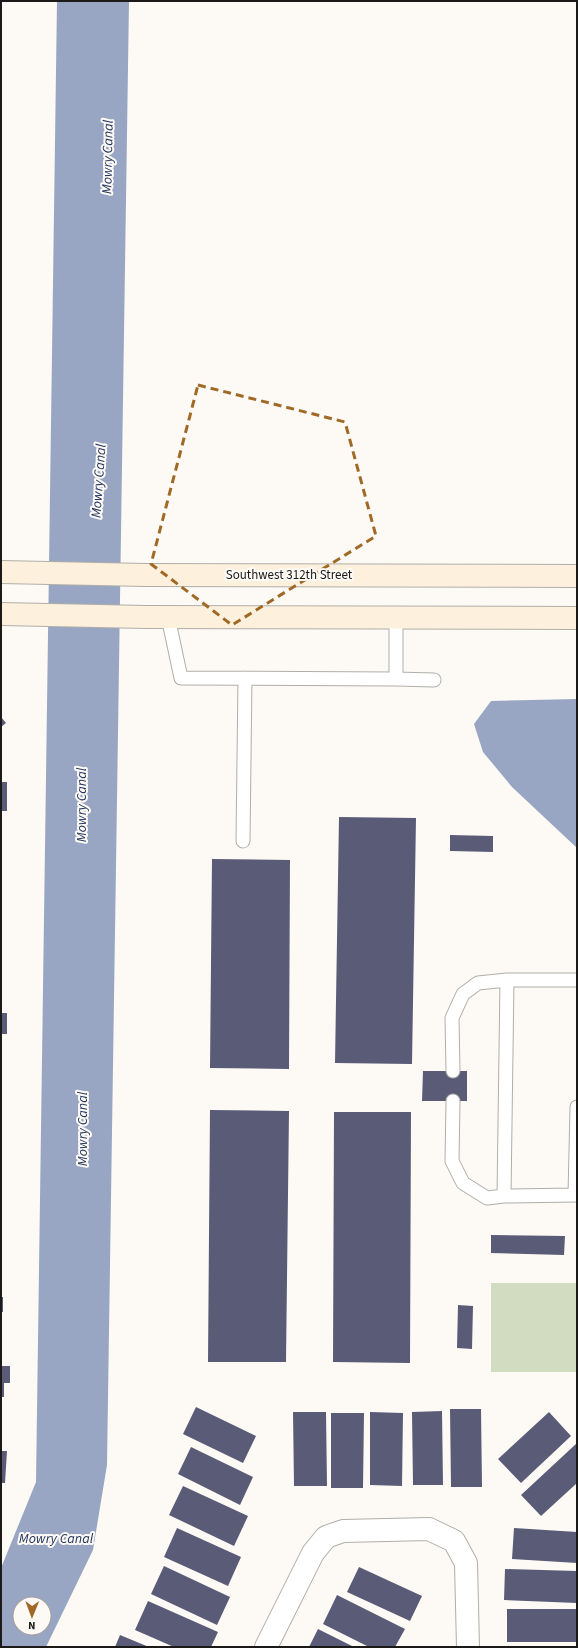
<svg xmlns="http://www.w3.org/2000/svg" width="578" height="1648" font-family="'Source Sans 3',sans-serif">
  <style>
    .green { fill: #d1dcc1 }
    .water { fill: #98a6c3; fill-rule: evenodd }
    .building { fill: #5a5b77 }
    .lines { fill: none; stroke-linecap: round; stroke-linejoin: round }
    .lane-casing { stroke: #b0aea9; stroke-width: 15 }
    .street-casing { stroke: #b0aea9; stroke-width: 24 }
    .secondary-casing { stroke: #b0aea9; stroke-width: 24 }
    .lane { stroke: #fff; stroke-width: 13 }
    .street { stroke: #fff; stroke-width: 22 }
    .secondary { stroke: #fdf1dd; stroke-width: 22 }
    .marked { fill: none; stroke: #a06925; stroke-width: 3; stroke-dasharray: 8 5; stroke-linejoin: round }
    .labels { text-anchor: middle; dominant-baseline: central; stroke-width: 4; stroke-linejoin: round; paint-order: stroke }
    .street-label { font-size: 13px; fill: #1b1a19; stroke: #fdfaf5 }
    .water-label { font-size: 14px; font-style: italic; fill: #24375f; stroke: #fdfaf5 }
  </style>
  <rect width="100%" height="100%" fill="#fdfaf5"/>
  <path class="green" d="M491,1283H577V1372H491Z"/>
  <path class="water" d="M57,1H129L107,1465L93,1550L46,1647H1V1568L36,1482ZM20,1604H44V1628H20Z
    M577,699V848L512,787L483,752L474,724L491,701Z"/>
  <path class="building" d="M1,717L6,723L1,727Z
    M1,782H7V811H1Z
    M339,817L416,818L412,1064L335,1063Z
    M450,835L493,836V852L450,851Z
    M212,859L290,860L289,1069L210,1068Z
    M1,1013H7V1034H1Z
    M423,1071H467V1101H422Z
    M210,1110L289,1111L286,1362H208Z
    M334,1112H411L410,1363L333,1362Z
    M491,1235L565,1236L564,1255L491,1253Z
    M1,1297H3V1312H1Z
    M458,1305L473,1306L472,1349L457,1348Z
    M1,1366H10V1383H4V1397H1Z
    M196,1407L256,1436L243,1463L183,1434Z
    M450,1409H481L482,1487H451Z
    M442,1411L443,1485H413L412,1412Z
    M293,1412H326L327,1486H294Z
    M370,1412L403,1413L402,1486L370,1485Z
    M549,1412L571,1436L521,1483L498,1459Z
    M331,1413H364L363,1488H331Z
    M577,1443V1483L541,1516L521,1495Z
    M191,1447L253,1477L240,1505L178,1474Z
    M1,1451H7L5,1483H1Z
    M183,1486L248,1516L234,1546L169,1515Z
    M177,1528L241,1557L228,1586L164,1557Z
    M514,1528L577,1532V1563L512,1559Z
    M164,1566L230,1597L217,1625L151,1594Z
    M359,1567L422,1596L410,1621L347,1592Z
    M505,1569L577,1571V1603L504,1600Z
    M337,1595L405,1629L395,1647H369L323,1624Z
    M148,1601L218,1632L211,1647H174L135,1630Z
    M507,1609H577V1642H507Z
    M318,1629L354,1647H309Z
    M120,1635L149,1647H115Z"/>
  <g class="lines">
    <defs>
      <path id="lane" d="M168,617L181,678L396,679V617
        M396,679L434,680
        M243,841L245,678
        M577,980H507L504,1196L577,1195
        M453,1071L452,1018L463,994L478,983L507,980
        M453,1101L452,1161L463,1183L487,1198L504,1196
        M575,1195L577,1107"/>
      <path id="street" d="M266,1647L313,1553L326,1537L343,1531L429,1529L454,1541L466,1563L468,1647"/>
      <path id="secondary" d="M1,572L146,575L577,576
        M1,614L146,617L577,618"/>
    </defs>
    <use href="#lane" class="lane-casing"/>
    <use href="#street" class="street-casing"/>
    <use href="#secondary" class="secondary-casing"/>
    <use href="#lane" class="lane"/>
    <use href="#street" class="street"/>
    <use href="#secondary" class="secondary"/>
  </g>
  <path class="marked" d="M198,385L345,422L376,536L232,625L151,564Z"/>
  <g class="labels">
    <g class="street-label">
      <text x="289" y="575">Southwest 312th Street</text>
    </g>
    <g class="water-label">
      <text transform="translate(108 157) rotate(-89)">Mowry Canal</text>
      <text transform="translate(99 481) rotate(-86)">Mowry Canal</text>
      <text transform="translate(82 805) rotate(-90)">Mowry Canal</text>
      <text transform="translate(83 1129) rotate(-90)">Mowry Canal</text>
      <text x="56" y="1539">Mowry Canal</text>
    </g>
  </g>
  <rect width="578" height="1648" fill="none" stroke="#1b1a19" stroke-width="4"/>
  <g transform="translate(32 1616) rotate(181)"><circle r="19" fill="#fdfaf5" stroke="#a3a09d"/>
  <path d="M0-3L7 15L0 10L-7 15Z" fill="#a06925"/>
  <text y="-6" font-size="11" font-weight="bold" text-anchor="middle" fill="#1b1a19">N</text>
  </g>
</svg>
